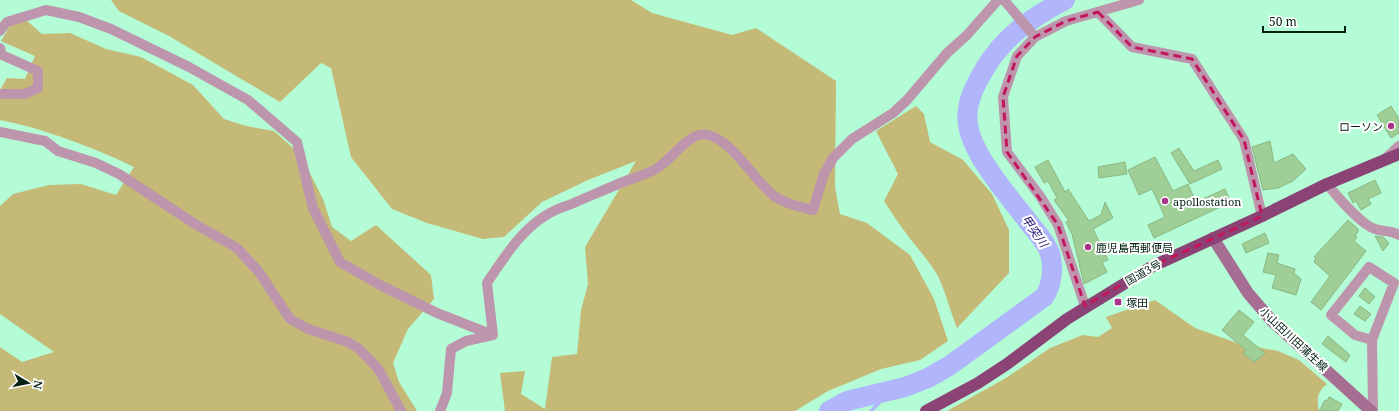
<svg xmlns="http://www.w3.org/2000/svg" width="1399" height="411" font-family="'Noto Serif','Noto Sans JP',serif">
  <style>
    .green { fill: #c4b976 }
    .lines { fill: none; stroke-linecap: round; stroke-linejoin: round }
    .stream { stroke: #b0b5fc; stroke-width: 3.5 }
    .river { stroke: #b0b5fc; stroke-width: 20 }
    .building { fill: #a0ce97; stroke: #8ab781 }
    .minor { stroke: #bd96ae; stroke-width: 10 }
    .secondary { stroke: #a56e92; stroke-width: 12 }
    .trunk { stroke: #8b4274; stroke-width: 12 }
    .marked { fill: none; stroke: #c2185b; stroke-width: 3; stroke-dasharray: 8 5; stroke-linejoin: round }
    .poi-dot { fill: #aa338a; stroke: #fff; stroke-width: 1.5 }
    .labels { text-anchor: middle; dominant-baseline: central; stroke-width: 4; stroke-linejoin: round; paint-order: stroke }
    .poi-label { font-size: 11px; fill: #021f12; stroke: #fff; text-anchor: start }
    .street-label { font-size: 11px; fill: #021f12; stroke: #fff }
    .water-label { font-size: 12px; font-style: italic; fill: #271378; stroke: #fff }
  </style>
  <rect width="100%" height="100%" fill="#b3fcd5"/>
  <path class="green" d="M111,0H631L652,13L732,35L756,28L836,81L835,187L840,214L867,223L910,255L934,299L948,341L920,360L881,369L828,391L795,411H505L500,373L525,371L521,394L545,409L552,357L577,354L581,310L588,284L585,247L636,161L588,180L542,202L504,237L483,239L427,223L392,209L351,157L331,68L321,63L280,102L169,36L119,11Z
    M18,13L42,34L70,33L106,49L141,57L193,85L224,119L246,126L274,131L300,154L323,199L332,227L351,241L376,225L431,275L434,299L408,329L393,363L399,382L417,411H0V347L22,362L54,352L0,314V206L13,194L49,185L81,184L116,195L134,167C95,148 42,128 0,120V90L7,78L25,79L35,56L1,41Z
    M916,106L924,114L930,142L963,160L992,194L1009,230V273L957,328C950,311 946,293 938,276C928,259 914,245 903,229C896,220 890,210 884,201L898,174L876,131Z
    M1155,300L1195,328L1240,344L1278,351L1299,360L1327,384C1318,391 1316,399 1319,411H947L1006,378L1050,348L1083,335L1098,337L1112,328L1106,317Z"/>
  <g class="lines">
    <path class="stream" d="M871,411L879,403L881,392"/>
    <path class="river" d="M829,411L847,401L905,387L928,378L949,366L1044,297C1052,286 1054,267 1050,254C1047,243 1036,232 1030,224C1011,199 971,154 968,124C965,104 974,87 984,70C1004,36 1031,18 1065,0"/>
  </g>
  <path class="building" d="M1391,106L1399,119V133L1391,138L1377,115Z
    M1270,141L1274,163L1293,154L1306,169L1293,181L1278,188L1263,190L1252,147Z
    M1179,148L1194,171L1218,160L1222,169L1190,184L1171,153Z
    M1155,157L1173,191L1188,184L1196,202L1225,189L1231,202L1154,238L1148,225L1165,217L1152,189L1139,195L1128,170Z
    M1048,160L1065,192L1068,189L1089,221L1101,215L1105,202L1113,218L1093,229L1108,260L1102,262L1107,272L1084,284L1072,234L1066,222L1069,221L1054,200L1057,198L1048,181L1044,183L1035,167Z
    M1125,162L1127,174L1099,178L1098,167Z
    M1375,180L1381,193L1368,199L1371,204L1361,210L1356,201L1353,203L1348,193Z
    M1348,220L1358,229V232L1355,236L1357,237L1354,241L1366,251L1321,310L1311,302L1330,276L1314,262L1316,259L1314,257Z
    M1265,233L1269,243L1246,253L1242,244Z
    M1375,236L1383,237L1389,243L1383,251Z
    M1268,253L1279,255L1277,263L1295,269L1294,273L1301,279L1296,295L1272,288L1276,275L1263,272Z
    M1365,288L1375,297L1369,304L1359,296Z
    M1360,306L1371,314L1365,321L1354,314Z
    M1239,310L1254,322L1243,335L1265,353L1258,360L1257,359L1254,362L1243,353L1246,350L1222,330Z
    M1328,336L1350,355L1346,362L1322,344Z
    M1329,397L1342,404L1338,411H1319L1325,400L1327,401Z"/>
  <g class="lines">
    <path class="minor" d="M1004,0L1035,37
      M1098,12L1132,47L1192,59L1244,140L1262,216
      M0,31L7,22L46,10L79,17L111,29L189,67L248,100L297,142L313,208L340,262L380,285L437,313L493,335
      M0,48L2,55L38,71V88L25,94H0
      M0,132L45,141L58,151L96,163L119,174L195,224L237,248L259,272L290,319L308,329L348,342L358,348L368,358L379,370L401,411
      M1386,158L1399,146
      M1327,184C1338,197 1360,224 1375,229C1383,232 1391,230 1399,235
      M1085,306L1058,225L1040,196L1007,152L1003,97L1017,56L1035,37L1066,21L1139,0
      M493,335L487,283C508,251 530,216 569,205C588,197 608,188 628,180C637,177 647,174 656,169C669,161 686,138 699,135C725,128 755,182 774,196C786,204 800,207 813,210L824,174L833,158L852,139L893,113L907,100L947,53L967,35L998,0
      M1372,340L1355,335L1331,315L1369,267L1394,283L1372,340L1373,411
      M440,411L447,393L451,349L466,341L493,335"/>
    <path class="secondary" d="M1213,238L1248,293L1272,321L1371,411"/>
    <path class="trunk" d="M926,411L978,383L1007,364L1067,319L1153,266L1262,216L1327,184L1399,154"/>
  </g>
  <path class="marked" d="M1098,12L1132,47L1192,59L1244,140L1262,216L1153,266L1085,306L1058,225L1007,152L1003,97L1017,56L1035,37L1066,21Z"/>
  <g class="poi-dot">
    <circle cx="1391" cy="126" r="4"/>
    <circle cx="1165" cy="201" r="4"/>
    <circle cx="1088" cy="247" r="4"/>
    <rect x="1114" y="298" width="8" height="8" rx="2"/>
  </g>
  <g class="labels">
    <g class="poi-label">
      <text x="1383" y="126" text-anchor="end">ローソン</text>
      <text x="1173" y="201">apollostation</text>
      <text x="1096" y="247">鹿児島西郵便局</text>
      <text x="1126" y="302">塚田</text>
    </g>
    <g class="street-label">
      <text transform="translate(1143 272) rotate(-29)">国道3号</text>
      <text transform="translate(1294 339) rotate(43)">小山田川田蒲生線</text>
    </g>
    <g class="water-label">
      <text transform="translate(1035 231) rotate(55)">甲突川</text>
    </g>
  </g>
  <g transform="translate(28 383) rotate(100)" stroke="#ffffff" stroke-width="3" paint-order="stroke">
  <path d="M0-3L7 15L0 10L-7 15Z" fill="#021f12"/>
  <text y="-6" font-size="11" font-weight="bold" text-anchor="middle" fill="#021f12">N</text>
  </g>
  <path d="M1263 26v6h82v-6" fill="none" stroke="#021f12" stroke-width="2"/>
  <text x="1269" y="26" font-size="12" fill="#021f12" stroke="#ffffff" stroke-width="3" paint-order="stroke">50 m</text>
</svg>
